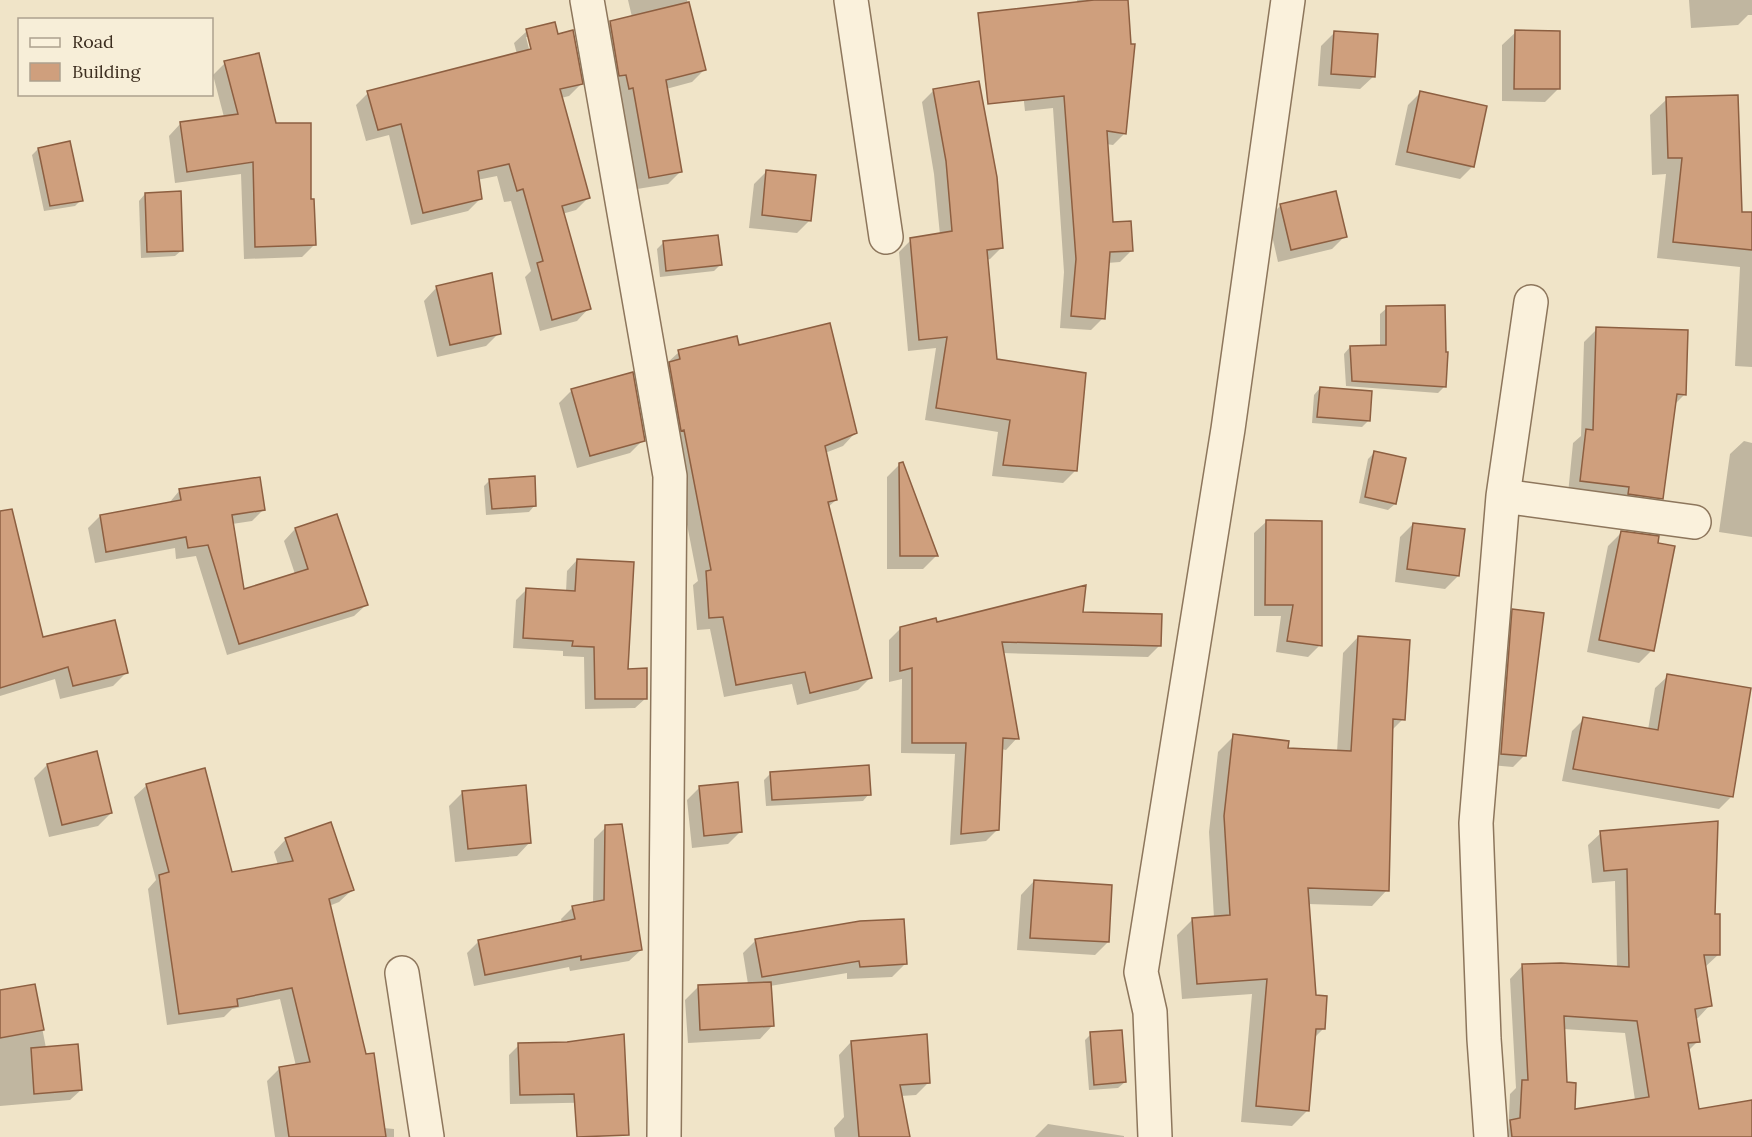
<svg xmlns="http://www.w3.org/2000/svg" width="1752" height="1137" font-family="Lora,serif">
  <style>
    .shadow { fill: #0003; fill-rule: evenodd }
    .building { fill: #cf9f7d; stroke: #8d5f41; stroke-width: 1.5; fill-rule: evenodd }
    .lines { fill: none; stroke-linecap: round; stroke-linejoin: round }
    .minor-casing { stroke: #8d765c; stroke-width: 36 }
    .minor { stroke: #faf1dc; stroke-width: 33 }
  </style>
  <rect width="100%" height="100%" fill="#f0e4c8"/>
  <path class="shadow" d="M628,0H687L704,70L692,82L666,89L680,172L668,184L637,189L621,100L617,101L598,35L610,22L632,17Z
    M1077,0H1126L1125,133L1113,145L1106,144L1112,224L1132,250L1120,262L1107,263L1103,318L1091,330L1060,328L1064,272L1053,108L1025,111L1015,21L1078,3Z
    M1689,0H1752V15H1748L1738,25L1691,28Z
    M527,31L557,35L581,84L569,96L561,98L588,198L576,210L562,214L589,308L577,321L540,331L525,277L531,271L511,201L504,202L497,176L477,180L480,199L468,211L411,225L389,135L366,141L356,105L368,93L517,54L514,43ZM526,37H529L534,56L531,57Z
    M1516,32L1558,89L1545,102L1502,101V45Z
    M1334,33L1374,76L1360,89L1318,86L1321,46Z
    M225,63L275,125L310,201L314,245L302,257L244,259L241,174L175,183L169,136L181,123L224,117L213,75Z
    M934,90L1002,247L990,259L987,260L996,360L1075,471L1063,483L992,476L998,432L925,420L936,348L908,351L899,252L911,240L940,235L934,174L922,102Z
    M1421,92L1473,166L1460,179L1395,165L1408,105Z
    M1667,99L1721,215L1752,217V367L1735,366L1740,267L1657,258L1666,174L1652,175L1650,115Z
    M38,149L81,200L75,206L44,211L32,155Z
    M767,171L810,220L797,233L749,228L754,184Z
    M145,194L182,250L175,256L141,258L139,201Z
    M1281,205L1345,236L1332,249L1278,262L1268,218Z
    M663,243L720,265L714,271L660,277L657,249Z
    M437,287L499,333L486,346L437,357L424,301Z
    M1387,308L1444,387L1438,393L1346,386L1344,354L1350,347L1380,346V314Z
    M1597,329L1685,394L1674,405L1662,498L1649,511L1568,494L1573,443L1581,436L1584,342Z
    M738,346L855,433L843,446L825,453L836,500L827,508L870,678L858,690L797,705L792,684L724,697L710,629L697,630L693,585L698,581L671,442L666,364L679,352Z
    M1320,388L1369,420L1362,427L1312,423L1314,395Z
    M572,390L643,440L630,453L577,468L559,403Z
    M1744,441L1752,443V537L1719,532L1730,454Z
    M1374,453L1395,504L1388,510L1359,503L1368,459Z
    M900,464H902L936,556L923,569H887V477Z
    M490,480L535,505L529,512L486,515L484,486Z
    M180,490L263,510L252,521L232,524L242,591L295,574L284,541L295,529L336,516L366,605L354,616L227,655L196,556L176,559L175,548L95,563L88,528L100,516L169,503Z
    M1266,522L1320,645L1308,657L1276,652L1281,616H1254V533Z
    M1413,524L1458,576L1445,589L1395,582L1400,537Z
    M1621,533L1652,650L1639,663L1587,652L1608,546Z
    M0,553L42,638L126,673L113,686L60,699L55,679L0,696Z
    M577,560L626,670L646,698L635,708L585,709L584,657L563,656V651L513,648L516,600L527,589L566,592L567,571Z
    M1513,611L1524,756L1513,767L1490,765L1502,622Z
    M1082,613L1160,645L1148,657L1002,653L1017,738L1006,750L1001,749L997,830L986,841L950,845L955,754L901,753L902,679L889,682V640L901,628Z
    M1358,637L1403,719L1391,731L1387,890L1372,906L1308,904L1315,997L1323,1029L1314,1038L1308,1110L1292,1126L1241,1122L1252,994L1182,999L1177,935L1192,920L1214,918L1209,832L1218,752L1234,736L1286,750L1337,752L1343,653Z
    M1668,676L1732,796L1719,809L1562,781L1572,731L1584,719L1648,730L1655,688Z
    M47,765L111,813L98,826L49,837L34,778Z
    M771,773L869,794L863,801L766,806L764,780Z
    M147,785L231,874L278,865L274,852L286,839L352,890L339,902L329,906L383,1128L394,1129V1137H275L267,1081L280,1068L296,1066L280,999L232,1009L224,1017L167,1025L148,889L156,880L134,797Z
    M700,787L741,831L728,844L692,848L687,800Z
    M462,793L530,842L517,856L455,862L449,806Z
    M606,827L641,950L629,961L570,971L569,967L474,986L467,953L479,941L562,923L561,919L573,907L593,904L594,839Z
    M1601,833L1713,916L1719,954L1705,967L1710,1005L1698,1018L1695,1019L1698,1041L1688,1051L1698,1110L1752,1102V1137H1508L1510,1094L1516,1088L1510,979L1522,966L1617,968L1615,881L1592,883L1588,845ZM1563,1029L1625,1033L1635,1100L1574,1111L1565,1084Z
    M1034,881L1108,942L1095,955L1017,950L1021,895Z
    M756,940L905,964L892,977L847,979V973L770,986L773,1025L760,1039L688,1043L685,1000L698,987L748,984L743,953Z
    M34,986L46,1048L81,1090L70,1100L0,1106V992Z
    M1091,1034L1125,1082L1118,1088L1089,1090L1085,1040Z
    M851,1042L929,1082L916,1095L901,1096L909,1137H835L834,1128L844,1117L839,1055Z
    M519,1045L616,1102L510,1104L509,1055Z
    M1048,1124L1124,1136V1137H1035Z"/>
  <path class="building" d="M1094,0H1128L1131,44H1135L1126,134L1107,131L1113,222L1131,221L1133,251L1110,252L1105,319L1071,316L1076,259L1064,96L988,104L978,13Z
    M689,2L706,70L666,80L682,172L649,178L633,88L629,89L626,75L619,76L610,21Z
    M555,22L558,34L573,30L583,84L560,89L590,198L562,206L591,309L552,320L537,263L543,261L523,189L517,191L509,164L478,171L482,199L423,213L401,124L378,130L367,91L531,49L526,29Z
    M1515,30L1560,31V89H1514Z
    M1334,31L1378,34L1375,77L1331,74Z
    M259,53L276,123H311V199H314L316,245L255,247L253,162L187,172L180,122L238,114L224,61Z
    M979,81L997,177L1003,248L987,250L997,359L1086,373L1077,471L1003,465L1010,420L936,408L947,337L919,340L910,238L952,231L946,161L933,89Z
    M1420,91L1487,106L1474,167L1407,152Z
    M1738,95L1742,212H1752V250L1673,242L1682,158H1668L1666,97Z
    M70,141L83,201L50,206L38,148Z
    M766,170L816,175L811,221L762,215Z
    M181,191L183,251L147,252L145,193Z
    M1336,191L1347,237L1291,250L1280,204Z
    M718,235L722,265L666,271L663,241Z
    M492,273L501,334L450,345L436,286Z
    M1445,305L1446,352H1448L1446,387L1352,381L1350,346L1386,345V306Z
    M830,323L857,433L825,446L837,500L828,502L872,678L810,693L805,672L736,685L723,617L709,618L706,571L711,570L684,430L681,431L669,362L680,359L678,350L737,336L739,345Z
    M1596,327L1688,330L1686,395L1677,394L1663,499L1628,494L1629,487L1580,481L1586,429L1593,430Z
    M633,372L645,441L590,456L571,389Z
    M1320,387L1372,391L1370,421L1317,417Z
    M1374,451L1406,458L1396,504L1365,497Z
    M903,462L938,556H900L899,463Z
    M535,476L536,506L492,509L489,479Z
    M260,477L265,510L232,515L244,589L308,569L295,528L337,514L368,605L239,644L208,545L188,548L186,537L106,552L100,515L181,500L179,489Z
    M12,509L43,637L115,620L128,673L73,686L68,667L0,688V511Z
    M1266,520L1322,521V646L1287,641L1293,605H1265Z
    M1413,523L1465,529L1459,576L1407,569Z
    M1621,531L1659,536L1658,543L1675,546L1654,651L1599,640Z
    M577,559L634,562L628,669L647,668V699H595L594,647L572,646L573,641L523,638L526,588L575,591Z
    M1086,585L1083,612L1162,614L1161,646L1002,642L1019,739L1003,738L999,830L961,834L966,743H912V668L900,671V627L936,618L937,622Z
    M1512,609L1544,613L1526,756L1501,754Z
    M1358,636L1410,640L1405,720L1393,719L1389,891L1308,888L1316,995L1327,996L1325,1029H1316L1309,1111L1256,1106L1267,979L1197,984L1192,918L1230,915L1224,816L1233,734L1289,741L1288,748L1351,751Z
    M1667,674L1751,688L1733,797L1573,769L1583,717L1658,730Z
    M97,751L112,813L62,825L47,764Z
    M869,765L871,795L772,800L770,772Z
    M205,768L232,872L293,861L285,838L331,822L354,890L329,899L366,1054L374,1053L386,1137H289L279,1067L310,1062L292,988L237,999L238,1006L179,1014L159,875L169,872L146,784Z
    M738,782L742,832L704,836L699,786Z
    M526,785L531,843L468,849L462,791Z
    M1718,821L1715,914H1720V955H1704L1712,1006L1695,1009L1700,1042L1688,1043L1699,1109L1752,1100V1137H1512L1510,1120L1520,1118L1522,1080H1528L1522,964L1561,963L1629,967L1627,869L1604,871L1600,831ZM1564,1016L1637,1021L1649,1097L1575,1109L1576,1083L1567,1082Z
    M622,824L642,950L581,960V956L485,975L478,940L575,919L572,906L604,900L605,825Z
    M1034,880L1112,885L1109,942L1030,938Z
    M904,919L907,964L860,967L859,961L762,977L755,939L860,921Z
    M771,982L774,1026L700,1030L698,985Z
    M35,984L44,1030L0,1038V990Z
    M1122,1030L1126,1082L1094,1085L1090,1032Z
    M624,1034L629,1135L577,1137L574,1094L520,1095L518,1043L567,1042Z
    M927,1034L930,1083L900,1085L910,1137H859L851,1041Z
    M78,1044L82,1090L34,1094L31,1048Z"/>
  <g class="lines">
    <defs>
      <path id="minor" d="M587,0L670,476L664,1137
        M851,0L886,237
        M1503,496L1531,302
        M402,973L427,1137
        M1155,1137L1150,1012L1141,972L1228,429L1288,0
        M1491,1137L1484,1039L1476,823L1503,496L1694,522"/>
    </defs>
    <use href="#minor" class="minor-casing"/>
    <use href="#minor" class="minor"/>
  </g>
  <rect x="18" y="18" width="195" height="78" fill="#f7eed8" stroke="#ada18e" stroke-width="1.5"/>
  <rect x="30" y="38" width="30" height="9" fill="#faf1dc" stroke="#ada18e" stroke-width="1.5"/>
  <text x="72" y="48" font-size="18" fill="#3d2e20">Road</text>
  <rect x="30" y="63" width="30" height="18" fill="#cf9f7d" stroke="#ada18e" stroke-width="1.5"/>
  <text x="72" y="78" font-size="18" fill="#3d2e20">Building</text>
</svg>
